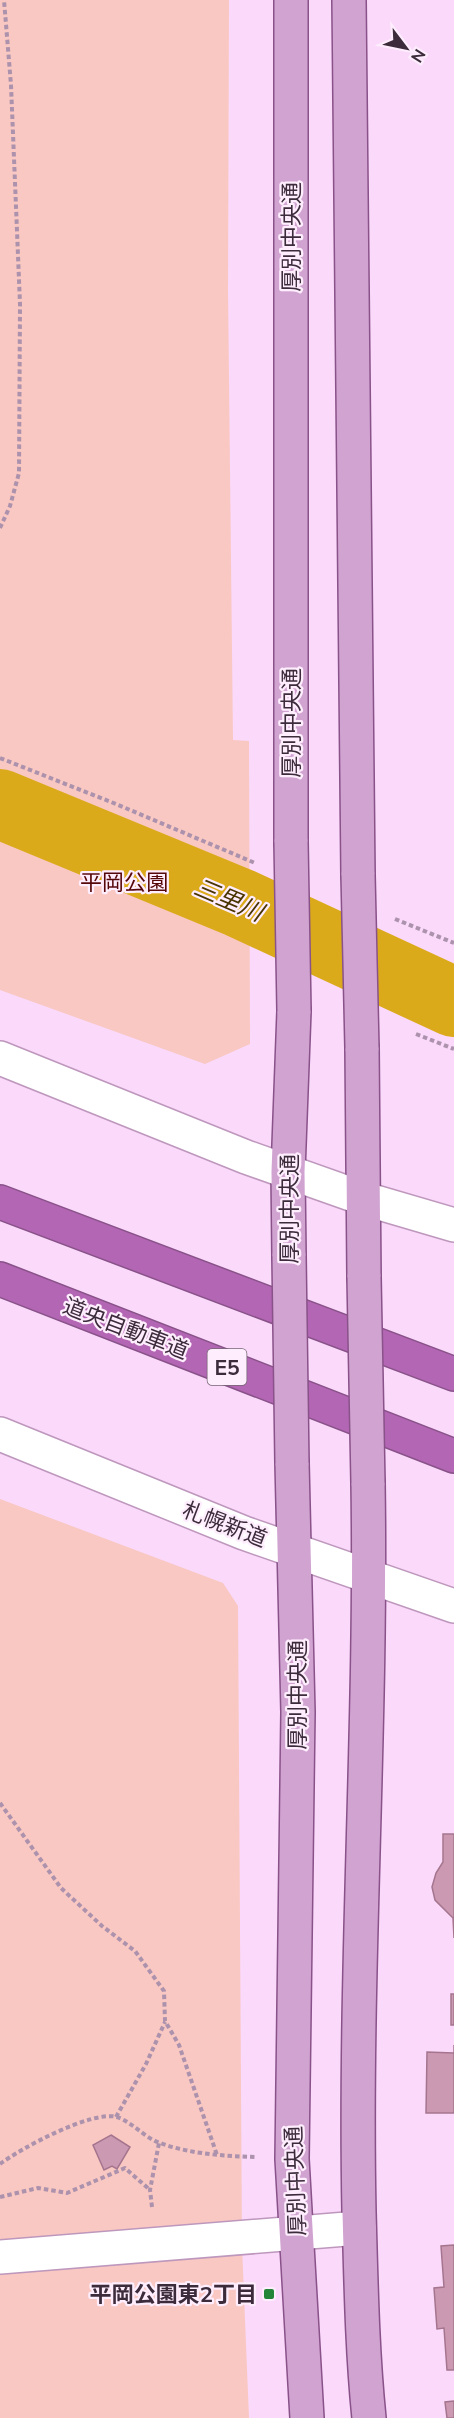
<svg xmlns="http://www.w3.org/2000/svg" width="454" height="2418" font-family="Mulish,'Noto Sans JP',sans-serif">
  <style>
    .green { fill: #f9c8c2 }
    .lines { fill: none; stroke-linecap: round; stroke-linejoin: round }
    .river { stroke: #dbaa1b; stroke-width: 70 }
    .building { fill: #cc99b3; stroke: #a5758e; stroke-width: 1.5 }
    .minor-casing { stroke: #be97bd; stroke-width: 36 }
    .major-casing { stroke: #895289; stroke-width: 36 }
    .highway-casing { stroke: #895289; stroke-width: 36 }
    .path { stroke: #ac92ac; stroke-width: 4; stroke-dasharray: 4.5 3; stroke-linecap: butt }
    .minor { stroke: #fff; stroke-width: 33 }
    .major { stroke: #d1a3d1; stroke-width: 33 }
    .highway { stroke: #b366b3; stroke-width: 33 }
    .major-bridge-casing { stroke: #895289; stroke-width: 36; stroke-linecap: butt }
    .major-bridge { stroke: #d1a3d1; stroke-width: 33 }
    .poi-dot { fill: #238538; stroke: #feedfd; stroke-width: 2 }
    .labels { text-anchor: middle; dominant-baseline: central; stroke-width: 4.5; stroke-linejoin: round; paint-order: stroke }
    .shield { fill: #feedfd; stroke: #766675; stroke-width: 1.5 }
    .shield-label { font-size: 21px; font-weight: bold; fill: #3c2c3b }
    .street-label { font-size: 22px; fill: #3c2c3b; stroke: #feedfd }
    .park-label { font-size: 22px; fill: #550809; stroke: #feedfd }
    .poi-label { font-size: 22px; font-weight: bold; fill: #3c2c3b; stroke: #feedfd; text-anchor: end }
    .water-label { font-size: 24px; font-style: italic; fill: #493500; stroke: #feedfd }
  </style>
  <rect width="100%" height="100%" fill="#fad9fa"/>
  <path class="green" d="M0,0H229L228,289L233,740L249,741L250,1044L205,1064L0,990Z
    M0,1499L223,1583L238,1606L242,2246L249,2418H0Z"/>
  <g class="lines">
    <path class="river" d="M0,804L240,903L454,1002"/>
  </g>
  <path class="building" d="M443,1834H454V1938L453,1918L435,1900L432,1887L436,1873L443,1862Z
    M451,1994H454V2025H451Z
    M454,2045V2113H426L427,2052L454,2053Z
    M111,2135L130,2147L117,2169L112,2166L104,2170L93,2145Z
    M454,2245V2370H447L444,2328L437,2329L434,2288L444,2287L441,2246Z
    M454,2401V2418H447L445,2402Z"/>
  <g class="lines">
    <defs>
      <path id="minor" d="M0,1058L246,1157L362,1198L454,1225
        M0,1434L244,1533L454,1606
        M0,2257L359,2228"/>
      <path id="major" d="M291,0V842
        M349,0L358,875
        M362,1048L364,1277
        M289,1256L288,1172L294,1011
        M292,1463L298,1712L292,2159L307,2418
        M368,1483C372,1726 354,1969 359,2212C361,2281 362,2349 369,2418"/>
      <path id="highway" d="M0,1202L454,1374
        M0,1279L454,1456"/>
    </defs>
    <use href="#minor" class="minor-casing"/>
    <use href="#major" class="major-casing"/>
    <use href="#highway" class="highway-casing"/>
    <path class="path" d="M0,528L10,506L19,473L20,304L11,85L4,0
      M0,758L116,804L255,863
      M395,919L454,943
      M416,1034L454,1049
      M0,1803L61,1888L102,1926L135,1951L164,1991L165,2021L179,2045L217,2155
      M116,2117L146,2064L165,2022
      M0,2164C20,2149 91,2110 117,2117C132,2122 145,2138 160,2143C190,2154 224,2156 255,2157
      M0,2197L38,2188L67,2193L125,2168L150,2190
      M152,2207L150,2190L159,2143"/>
    <use href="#minor" class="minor"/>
    <use href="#major" class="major"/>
    <use href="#highway" class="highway"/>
    <defs>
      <path id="major-bridge" d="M291,842L294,1011
        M358,875L362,1048
        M289,1256L292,1463
        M364,1277L368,1483"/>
    </defs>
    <use href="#major-bridge" class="major-bridge-casing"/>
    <use href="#major-bridge" class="major-bridge"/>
  </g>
  <rect class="poi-dot" x="263" y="2288" width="12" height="12" rx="3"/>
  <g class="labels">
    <rect class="shield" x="207.5" y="1349" width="39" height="36" rx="4.5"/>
    <g class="shield-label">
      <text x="227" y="1367">E5</text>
    </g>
    <g class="street-label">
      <text transform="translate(291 237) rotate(-90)">厚別中央通</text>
      <text transform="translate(291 723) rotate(-90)">厚別中央通</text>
      <text transform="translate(289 1209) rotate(-90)">厚別中央通</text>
      <text transform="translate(126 1328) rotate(21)">道央自動車道</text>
      <text transform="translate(225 1524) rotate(21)">札幌新道</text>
      <text transform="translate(297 1695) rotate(-90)">厚別中央通</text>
      <text transform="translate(295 2181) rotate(-92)">厚別中央通</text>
    </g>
    <g class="park-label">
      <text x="124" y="882">平岡公園</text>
    </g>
    <g class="poi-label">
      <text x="257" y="2294">平岡公園東2丁目</text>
    </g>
    <g class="water-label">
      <text transform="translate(229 899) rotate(23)">三里川</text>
    </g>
  </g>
  <g transform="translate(406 48) rotate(122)" stroke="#feedfd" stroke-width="4.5" paint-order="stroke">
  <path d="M0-4.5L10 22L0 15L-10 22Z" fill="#3c2c3b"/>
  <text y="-9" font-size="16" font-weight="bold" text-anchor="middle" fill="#3c2c3b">N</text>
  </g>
</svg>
